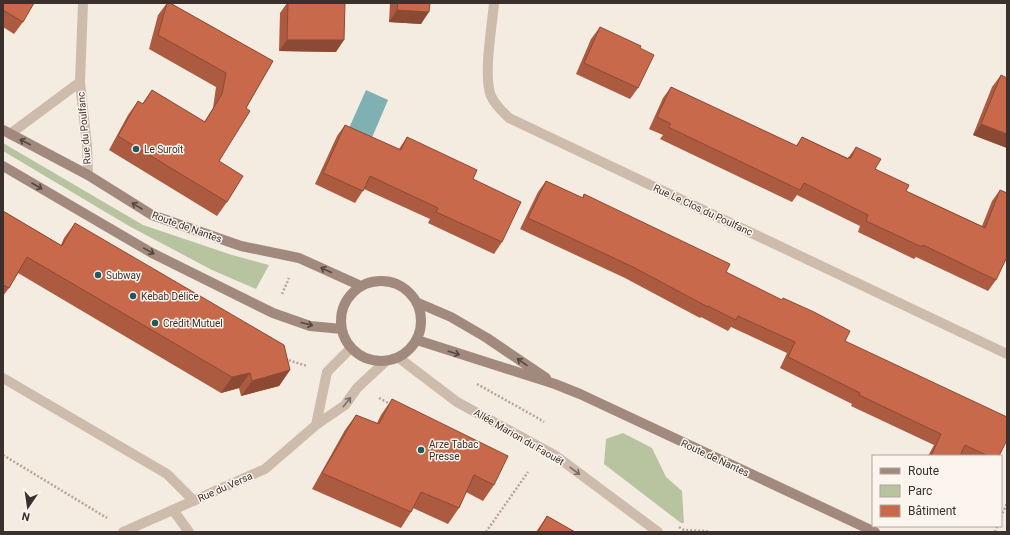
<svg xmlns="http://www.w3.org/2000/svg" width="1010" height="535" font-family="Roboto,sans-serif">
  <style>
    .green { fill: #b8c4a0 }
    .water { fill: #7fb0b2 }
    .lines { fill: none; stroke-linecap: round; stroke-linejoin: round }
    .path { stroke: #b9a596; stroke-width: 2.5; stroke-dasharray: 2 2; stroke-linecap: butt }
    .service { stroke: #cdbbac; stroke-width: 10 }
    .minor { stroke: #cdbbac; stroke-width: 10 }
    .secondary { stroke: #a18a7d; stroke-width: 10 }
    .wall { fill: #ac5a40 }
    .shaded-wall { fill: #8c4a34 }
    .building { fill: #c8694b; stroke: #8c4a34 }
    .oneway { stroke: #544640 }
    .oneway2 { stroke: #7d6f65 }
    .poi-dot { fill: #1f5a5e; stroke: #fbf5ee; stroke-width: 1.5 }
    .labels { text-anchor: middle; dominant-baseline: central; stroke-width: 3; stroke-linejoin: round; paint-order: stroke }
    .street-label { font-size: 10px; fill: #3b302b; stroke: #fbf5ee }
    .poi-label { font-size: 10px; fill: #3b302b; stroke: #fbf5ee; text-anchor: start }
  </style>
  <rect width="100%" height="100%" fill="#f4ebe1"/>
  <path class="green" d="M3,143L143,225L232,255L269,265L256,289L212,270L129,226L3,151Z
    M623,433L652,448L666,477L682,491L684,523H681L604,464L606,439Z"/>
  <path class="water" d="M366,90L388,100L368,147L345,137Z"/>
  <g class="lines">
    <path class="path" d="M282,294L289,278
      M285,359L307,366
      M477,384L536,417L544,422
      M379,398L392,405
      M3,455L107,518
      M1001,517L1007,503
      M679,527L684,530L706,531L709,532
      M486,532L528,472
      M995,532L997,526"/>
    <path class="service" d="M3,378L167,474L194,501
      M173,510L189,532"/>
    <path class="minor" d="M83,3L80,82L87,146L88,175
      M494,3C492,27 483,75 491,96C495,105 503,112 509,118L1007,354
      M10,134L80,82
      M399,358L457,402L556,456L658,532
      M316,425L327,372L351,348
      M123,532L265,469L316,425L345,405L357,388L386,361"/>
    <path class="secondary" d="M3,130L88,175L152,215L241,246L299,258L361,286
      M3,166L152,253L273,313L310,326L342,329
      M341 321a40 40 0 1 1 80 0a40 40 0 1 1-80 0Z
      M416,302L451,317L487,338L546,378
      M417,340L555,384L580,394L875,532"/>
  </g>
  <path class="wall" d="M3,3L23,22L14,34L3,27Z
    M167,3H170L273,61L246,108L219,161L227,202L217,216L109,150L128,115L138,101L142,104L152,90L204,122L213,108L216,87L149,49L158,15Z
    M287,3H345L336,52L279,51L280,13Z
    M390,3H430L421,24L389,22Z
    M600,27L640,48L638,88L630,99L576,74L591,39Z
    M1001,75L1007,148L973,135L992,87Z
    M671,87L796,146L802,137L848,158L856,147L875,169L906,191L982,226L992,201L1000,190L996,280L988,291L916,257L914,259L858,232L860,226L797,195L792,202L660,139L663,135L649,129L663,98Z
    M345,125L399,149L407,137L473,179L502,242L494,254L428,223L430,219L364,189L355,203L315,184L337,136Z
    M546,181L582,198L584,194L726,272L845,341L999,456H928L934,445L851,406L852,404L780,368L787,353L731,327L728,331L701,317L700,318L625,278L520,229L538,192Z
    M3,211L61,245L64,238L75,223L290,370L279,386L241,396L239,388L221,393L18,273L9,288L3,296Z
    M392,399L494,485L483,501L466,492L459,508L448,524L413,508L411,512L401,528L312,489L345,430L356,415L377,423L381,415Z
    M547,516L575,532H536Z"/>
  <path class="shaded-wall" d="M397,10L429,12L421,24L389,22Z
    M287,40H344L336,52L279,51Z
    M981,124L1007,134V148L973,135Z
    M290,370L279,386L241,396L252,381Z
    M250,373L239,388L221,393L232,377Z"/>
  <path class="building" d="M3,3H34L23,22L3,10Z
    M167,3H170L273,61L246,108L250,111L219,161L243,176L227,202L118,136L138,101L143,104L152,90L205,122L222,94L226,73L158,35Z
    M288,3H345L344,40H287Z
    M398,3H430L429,12L397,10Z
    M600,27L641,46L640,48L654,55L638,88L584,63Z
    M1001,75L1007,78V134L981,124Z
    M671,87L797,146L802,137L848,159L849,157L851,158L856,147L881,159L875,169L909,185L906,191L985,228L1000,190L1007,193V257L996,280L923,245L922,247L866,221L868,215L804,183L800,190L668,127L671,124L657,117Z
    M345,125L401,150L407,137L477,170L473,179L521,202L502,242L436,212L438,208L370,176L363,191L323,173Z
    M546,181L583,198L584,194L730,264L726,272L782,300L783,298L814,312L850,331L845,341L1007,417V440L999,456H988L965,445L960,456H931L941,434L859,395L860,393L788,357L795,342L738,316L736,320L708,306V307L633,267L528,218Z
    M3,211L62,246L75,223L284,345L290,370L252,381L250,373L232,377L27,257L9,288L3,285Z
    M392,399L508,456L494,485L474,475L459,508L421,492L411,512L322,473L356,415L379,424Z
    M547,516L575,532H538Z"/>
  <defs><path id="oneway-shaft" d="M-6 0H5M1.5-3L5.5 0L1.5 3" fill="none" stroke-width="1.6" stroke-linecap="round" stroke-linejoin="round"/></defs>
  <g class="oneway">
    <use href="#oneway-shaft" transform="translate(25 142) rotate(-152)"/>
    <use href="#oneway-shaft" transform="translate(37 186) rotate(30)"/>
    <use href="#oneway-shaft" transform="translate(137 206) rotate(-149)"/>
    <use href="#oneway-shaft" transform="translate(149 251) rotate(29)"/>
    <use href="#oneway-shaft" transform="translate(326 270) rotate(-155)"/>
    <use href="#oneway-shaft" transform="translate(307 324) rotate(15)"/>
    <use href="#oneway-shaft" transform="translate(454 353) rotate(18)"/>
    <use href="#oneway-shaft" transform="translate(522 362) rotate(-145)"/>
  </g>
  <g class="oneway2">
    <use href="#oneway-shaft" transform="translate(347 402) rotate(-51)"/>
    <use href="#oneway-shaft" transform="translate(575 471) rotate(37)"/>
  </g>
  <g class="poi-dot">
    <circle cx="136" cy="149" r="4"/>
    <circle cx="98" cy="275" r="4"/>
    <circle cx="133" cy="296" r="4"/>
    <circle cx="155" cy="323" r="4"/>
    <circle cx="421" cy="450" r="4"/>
  </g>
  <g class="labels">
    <g class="street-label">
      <text transform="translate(84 128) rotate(-95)">Rue du Poulfanc</text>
      <text transform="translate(703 210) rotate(25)">Rue Le Clos du Poulfanc</text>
      <text transform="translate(187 227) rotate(20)">Route de Nantes</text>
      <text transform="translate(519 437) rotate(30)">Allée Marion du Faouët</text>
      <text transform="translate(715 458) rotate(25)">Route de Nantes</text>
      <text transform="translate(225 487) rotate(-24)">Rue du Versa</text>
    </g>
    <g class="poi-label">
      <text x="144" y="149">Le Suroît</text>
      <text x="106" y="275">Subway</text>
      <text x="141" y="296">Kebab Délice</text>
      <text x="163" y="323">Crédit Mutuel</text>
      <text x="429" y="444">Arze Tabac<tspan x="429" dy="12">Presse</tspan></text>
    </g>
  </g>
  <rect width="1010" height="535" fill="none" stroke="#3b302b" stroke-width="8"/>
  <rect x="872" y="455" width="130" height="72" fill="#fbf5ee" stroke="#aea6a0"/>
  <rect x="880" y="468" width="20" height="6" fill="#a18a7d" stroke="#aea6a0"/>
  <text x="908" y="475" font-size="12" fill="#3b302b">Route</text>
  <rect x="880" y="485" width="20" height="12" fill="#b8c4a0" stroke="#aea6a0"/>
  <text x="908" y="495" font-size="12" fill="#3b302b">Parc</text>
  <rect x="880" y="505" width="20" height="12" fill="#c8694b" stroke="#aea6a0"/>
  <text x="908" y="515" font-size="12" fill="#3b302b">Bâtiment</text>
  <g transform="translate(28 507) rotate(193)" stroke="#fbf5ee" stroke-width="3" paint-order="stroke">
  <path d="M0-3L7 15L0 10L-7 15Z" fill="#3b302b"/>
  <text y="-6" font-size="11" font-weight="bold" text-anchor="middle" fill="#3b302b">N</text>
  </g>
</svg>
